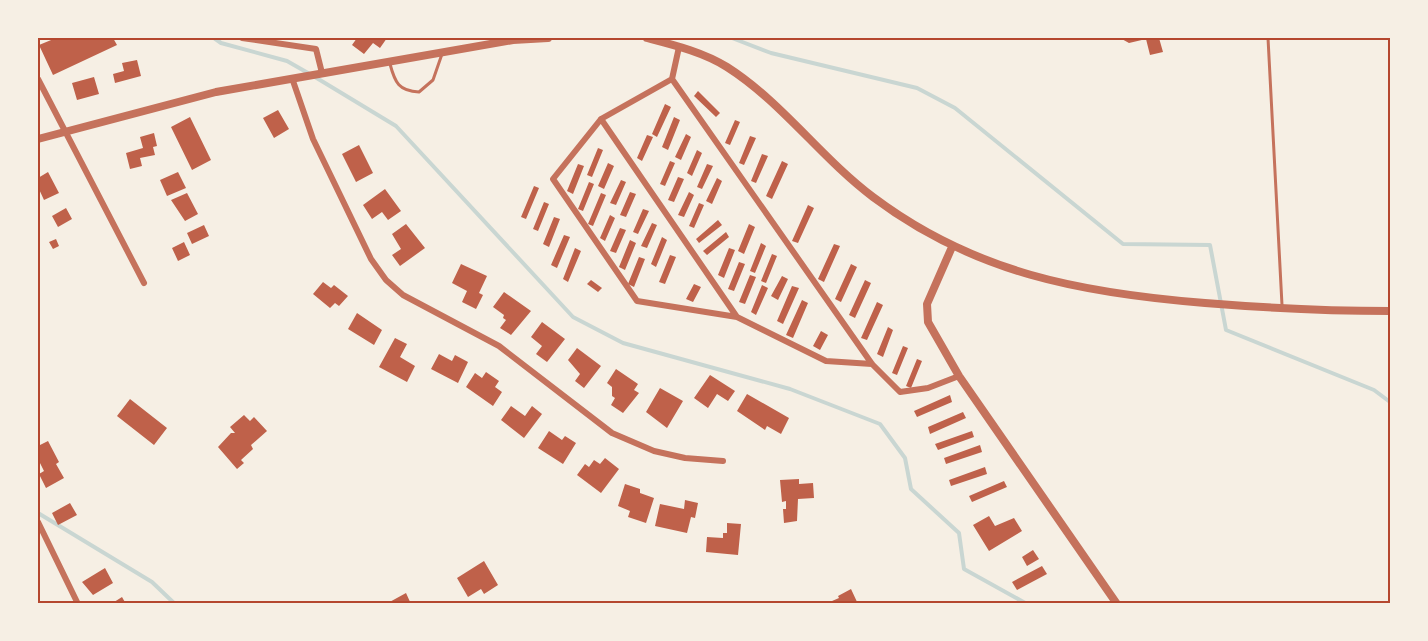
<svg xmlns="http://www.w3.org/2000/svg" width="1428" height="641" font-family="'Open Sans',sans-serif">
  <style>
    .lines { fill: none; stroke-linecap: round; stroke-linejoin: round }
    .stream { stroke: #c9d6d2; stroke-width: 4 }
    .building { fill: #bf614a }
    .service { stroke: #c5725c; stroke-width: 3 }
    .minor { stroke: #c5725c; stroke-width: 6 }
    .tertiary { stroke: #c5725c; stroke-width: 8 }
    .neatline { fill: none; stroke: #b5482f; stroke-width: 2 }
  </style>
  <rect width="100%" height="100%" fill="#f6efe4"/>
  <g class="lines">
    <path class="stream" d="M214,38L221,43L287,61L308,73
      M732,38L771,53L917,88L955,108L1123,244L1210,245L1226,330L1374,390L1390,402
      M315,77L396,126L573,317L623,343L790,389L880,424L905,458L911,489L959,533L964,569L1027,604
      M38,513L152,582L175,604"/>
  </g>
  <path class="building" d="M56,38H113L117,45L53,75L39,45Z
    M357,38H387L380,48L373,43L364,54L352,45Z
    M1120,38H1159L1163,52L1150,55L1146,39L1129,43Z
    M137,60L141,76L115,83L113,74L124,71L122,63Z
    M94,77L99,94L77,100L72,83Z
    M698,91L720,113L716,117L694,96Z
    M665,104L671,107L657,137L652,134Z
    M278,110L289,129L274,138L263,118Z
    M190,117L211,160L192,170L171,127Z
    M674,117L680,120L668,150L662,147Z
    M735,120L740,122L730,145L725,143Z
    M154,133L157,146L153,147L155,155L140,158L142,166L130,169L126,153L143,148L140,137Z
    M686,134L691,137L681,160L675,157Z
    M647,135L653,137L642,161L637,158Z
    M750,136L756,138L744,165L739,163Z
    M359,145L373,173L356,182L342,154Z
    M598,148L603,150L592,177L587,175Z
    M697,150L702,153L692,176L687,173Z
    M762,154L768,156L756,183L751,181Z
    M670,161L675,163L665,186L660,184Z
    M782,161L788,164L772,199L766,196Z
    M608,163L614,166L604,189L598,186Z
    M578,164L584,166L573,194L567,191Z
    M707,164L713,166L702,189L697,187Z
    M48,172L59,193L44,200L38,187V178Z
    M178,172L186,188L167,196L160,180Z
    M678,177L684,179L674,202L668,200Z
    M717,178L722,181L712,204L706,201Z
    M621,180L626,182L616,205L610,203Z
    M589,182L594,184L583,211L578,209Z
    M534,186L539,188L526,219L521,217Z
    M385,189L401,211L388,220L382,212L372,219L363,205Z
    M630,192L636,194L626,217L620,215Z
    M689,192L694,195L684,217L678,215Z
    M187,193L198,214L185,221L171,200Z
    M601,193L606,195L593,226L588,224Z
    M544,202L549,204L538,231L533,229Z
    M699,203L704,205L694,228L689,226Z
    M808,205L814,208L798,243L792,241Z
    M66,208L72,219L58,227L52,216Z
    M643,209L649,211L638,234L633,232Z
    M610,215L615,218L605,241L600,238Z
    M554,217L560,219L549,247L543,244Z
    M718,220L722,225L699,243L696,239Z
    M652,223L657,225L647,248L641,246Z
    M406,224L425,248L400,266L392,255L401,249L392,234Z
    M749,224L755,227L744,254L738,251Z
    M204,225L209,236L192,244L187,233Z
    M620,228L626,230L616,253L610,251Z
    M726,232L729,237L707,255L703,251Z
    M564,235L570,237L557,268L551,265Z
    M662,237L667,240L656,267L651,264Z
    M56,239L59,246L53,249L49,242Z
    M630,240L636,243L625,270L619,267Z
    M184,242L190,255L178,261L172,248Z
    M761,243L766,246L755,273L750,271Z
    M834,244L840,246L824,282L818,279Z
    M575,248L581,251L568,282L563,279Z
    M729,248L735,250L724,278L718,275Z
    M772,254L777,256L766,283L761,281Z
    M670,255L676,257L665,284L659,282Z
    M639,257L645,259L634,287L628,284Z
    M739,262L745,264L734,291L728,289Z
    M461,264L487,276L479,293L483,295L476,309L462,302L467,291L452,283Z
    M851,264L857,267L841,302L835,299Z
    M750,275L756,277L745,304L739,302Z
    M782,276L788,279L778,300L771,296Z
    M591,280L602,288L598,292L587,284Z
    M865,280L871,283L855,318L849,315Z
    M323,282L331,288L334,285L348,296L339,306L335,303L330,308L313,294Z
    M694,284L701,287L693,302L686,299Z
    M762,285L768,288L756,315L751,312Z
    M792,286L799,288L783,324L777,321Z
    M504,292L531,311L511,335L500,328L506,320L503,318L504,315L493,307Z
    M802,300L808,303L793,338L786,335Z
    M877,302L883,305L867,340L861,338Z
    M357,313L382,330L374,345L348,329Z
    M542,322L565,339L547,362L536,354L542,346L531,337Z
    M888,327L893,330L883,357L877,354Z
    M821,331L828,335L820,350L813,346Z
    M395,338L407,344L400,357L415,366L407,382L379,367Z
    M903,346L908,348L897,375L892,373Z
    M577,348L601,366L584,388L575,381L580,374L568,360Z
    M439,354L452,361L455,355L468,362L458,383L431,369Z
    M917,359L922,361L911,388L906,386Z
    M616,369L638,384L634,390L639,393L623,413L611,405L615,398L612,396V387L607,383Z
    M486,372L499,381L495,387L502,392L493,406L466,387L475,373L482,378Z
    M710,375L735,391L728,401L717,394L708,408L694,398Z
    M660,388L683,401L667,428L646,412Z
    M747,394L789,418L781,434L767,426L765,430L737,411Z
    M950,395L952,402L917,417L914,411Z
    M130,399L167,428L154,445L117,416Z
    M511,406L525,416L532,406L542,414L524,438L501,420Z
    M963,412L966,418L930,434L928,427Z
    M244,415L250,421L254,417L267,431L251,445L253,449L241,460L244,463L237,469L218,447L231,433H235L230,427Z
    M549,431L562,440L565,436L576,443L563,464L538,448Z
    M972,431L974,437L938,450L935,444Z
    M48,441L59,462L56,464L64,478L46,488L39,474L44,471L38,459V446Z
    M980,445L982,452L946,464L944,458Z
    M605,458L619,469L601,493L577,475L585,464L589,467L594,460L600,464Z
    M985,467L987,474L951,486L949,480Z
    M799,479V484L813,483L814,498L798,499L797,521L784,523L783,509H786V501L782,502L780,480Z
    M1004,481L1007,487L972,502L969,496Z
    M625,484L640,489V493L654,498L646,523L628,517L630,511L618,506Z
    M685,500L698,503L695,518L691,517L687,533L655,526L660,504L684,509Z
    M70,503L77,515L58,525L52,513Z
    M989,516L995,526L1014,518L1022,531L989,551L973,525Z
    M727,523L741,524L738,555L706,552L707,537L723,538V533H727Z
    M1033,550L1039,559L1027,566L1022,557Z
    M484,561L498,585L484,594L481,589L468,597L457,578Z
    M1042,566L1047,574L1017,590L1012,582Z
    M105,568L113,583L93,595L82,582Z
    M851,589L858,604H833L832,601L839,598L838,596Z
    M406,593L411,604H386Z
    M122,597L126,604H111Z"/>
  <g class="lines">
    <path class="service" d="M1268,38L1282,305
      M390,64C395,83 399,91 419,92L433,80L442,54"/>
    <path class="minor" d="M242,38L316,49L322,73
      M679,47L672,79L601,119L553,179L637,301L737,317L826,361L872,364
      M292,78L313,139L371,259L386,280L403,295L499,346L612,433L654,451L685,458L723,461
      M38,79L144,283
      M672,79L872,364L900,392L928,388L959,376
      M601,119L737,317
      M38,522L78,604"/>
    <path class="tertiary" d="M647,38C674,45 703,52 727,67C782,102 821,158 873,197C974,273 1081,293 1205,303C1267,308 1328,311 1390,311
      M38,139L216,92L513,40L548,38
      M952,247L927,304L928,322L959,376L1117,604"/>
  </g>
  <rect width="1428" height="641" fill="none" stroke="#f6efe4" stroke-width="78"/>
  <rect x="39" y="39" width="1350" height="563" class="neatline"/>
</svg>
